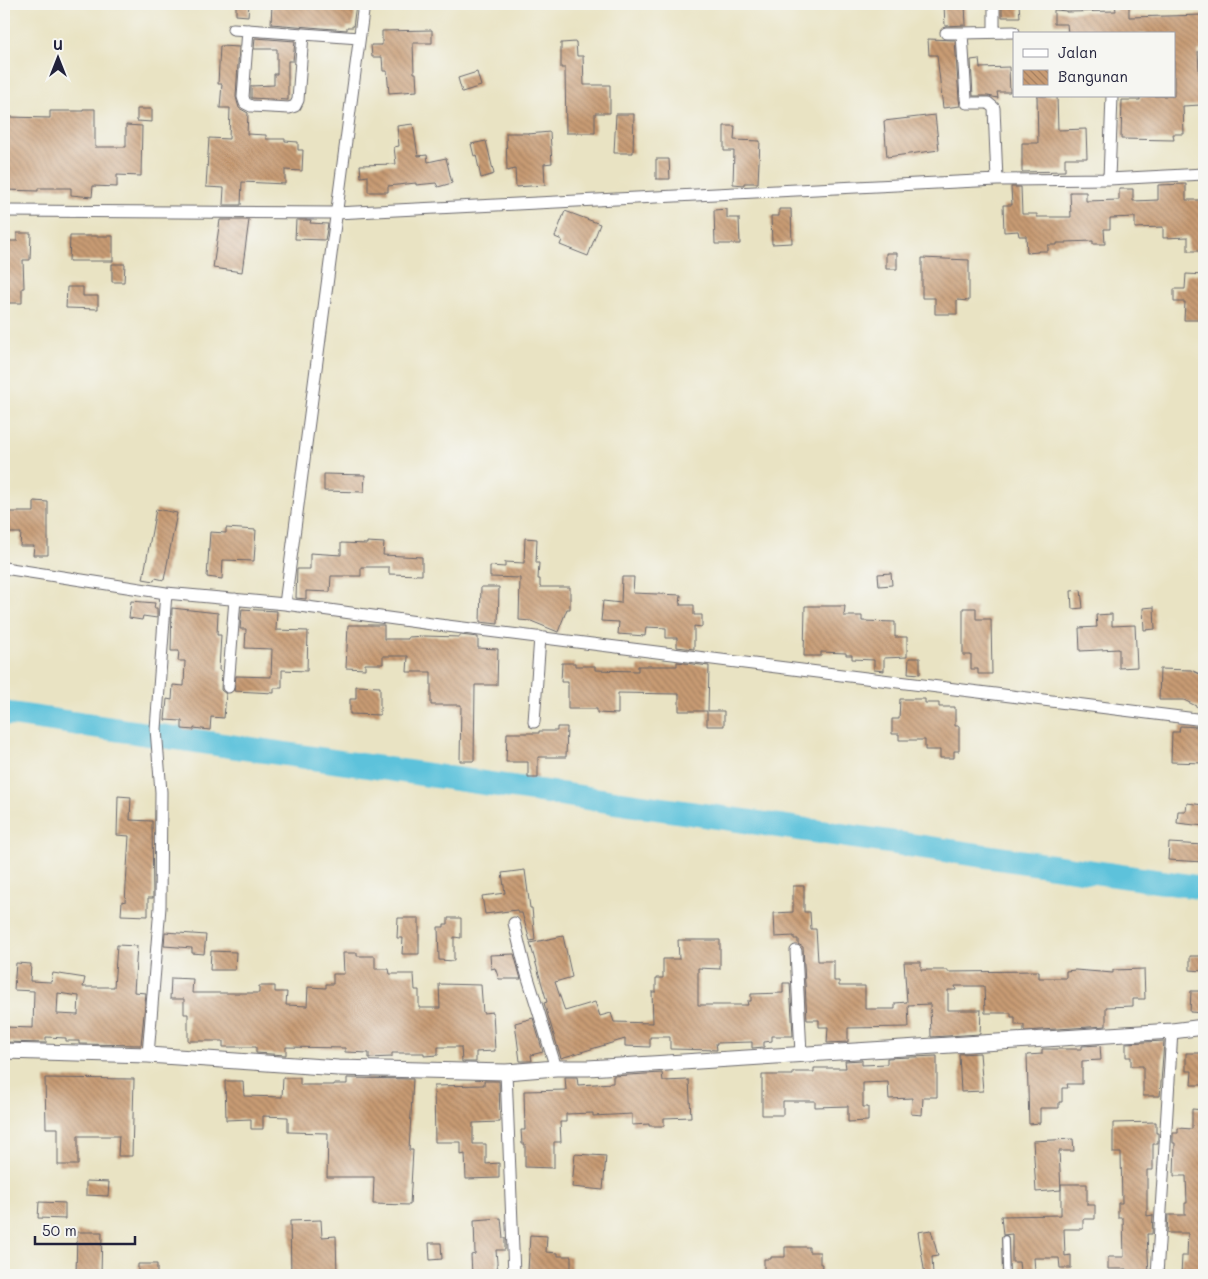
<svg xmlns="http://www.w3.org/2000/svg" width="1208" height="1279" font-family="Mali,sans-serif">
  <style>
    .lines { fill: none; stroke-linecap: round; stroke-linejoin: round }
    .river { stroke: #5dc2db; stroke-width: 24 }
    .building { fill: url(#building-back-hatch); fill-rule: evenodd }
    .service-casing { stroke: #68666b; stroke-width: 8 }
    .minor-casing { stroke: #68666b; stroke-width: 13 }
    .tertiary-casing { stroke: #68666b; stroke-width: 17 }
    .service { stroke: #fff; stroke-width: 5.5 }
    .minor { stroke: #fff; stroke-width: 11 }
    .tertiary { stroke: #fff; stroke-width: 15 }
  </style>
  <defs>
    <pattern id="building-back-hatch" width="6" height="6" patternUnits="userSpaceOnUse" patternTransform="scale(1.25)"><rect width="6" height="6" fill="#c89b73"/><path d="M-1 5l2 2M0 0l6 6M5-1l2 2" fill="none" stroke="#a27e60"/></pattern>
  </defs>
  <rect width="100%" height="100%" fill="#f6f6f2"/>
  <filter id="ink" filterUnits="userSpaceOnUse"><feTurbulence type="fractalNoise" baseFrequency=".02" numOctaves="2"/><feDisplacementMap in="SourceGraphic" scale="10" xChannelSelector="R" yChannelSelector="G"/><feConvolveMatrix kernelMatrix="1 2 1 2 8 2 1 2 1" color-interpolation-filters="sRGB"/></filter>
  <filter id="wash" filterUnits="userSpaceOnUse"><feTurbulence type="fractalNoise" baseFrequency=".0096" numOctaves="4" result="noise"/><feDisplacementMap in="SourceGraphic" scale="20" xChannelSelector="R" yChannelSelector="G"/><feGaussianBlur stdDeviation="1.12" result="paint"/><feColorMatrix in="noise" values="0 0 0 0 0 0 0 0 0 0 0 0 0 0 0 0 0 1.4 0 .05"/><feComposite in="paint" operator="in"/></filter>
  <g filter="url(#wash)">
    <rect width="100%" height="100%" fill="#e9e3c3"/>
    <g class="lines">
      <path class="river" d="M4,713L1204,888"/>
    </g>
    <g id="blocks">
      <path class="building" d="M236,4H249L248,16L236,15Z
        M272,4H356L353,27H347V30L271,24Z
        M944,4H965L966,25L945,26Z
        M1002,4H1019L1020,17H1002Z
        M1115,4H1129V17L1204,15V50L1198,51L1201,105L1183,106L1184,134H1173L1174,140L1121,139L1122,100H1140V96H1174V34H1068L1067,24H1054V10L1066,11V12L1116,11Z
        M432,30V43H413L414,73H416L417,91L389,93L387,71H383L382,57H372L371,45H382V31Z
        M255,38L295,41L293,61H288V100L251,98V86L274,85V74H277V49H254Z
        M928,39L955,40L959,99L960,106L943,108L937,55H929Z
        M576,42L577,56H583L584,85H610V113H595V133H566L565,68H561V43Z
        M220,46L239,47L236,97L239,108L248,113L247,134L266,135V139H285V141L298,142V150H303L302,171L285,170V184L242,182L241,205H223L224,188L206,187L209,138L229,139L230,108H220L222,84H218Z
        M979,59L980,68L1009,67L1010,92H997L998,98L988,96H973L971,60Z
        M477,72L481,86L462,92L458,78Z
        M1037,96H1057L1058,130L1086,129L1087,158H1065V171L1022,172V143H1038Z
        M83,109H95V147H126V125L142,126L141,176L117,175V187L93,186L92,197L71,195V188H38V191L5,190L8,117L50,118V111H83Z
        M137,109H152V122L137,121Z
        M616,114H634L633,153H614Z
        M935,115L939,150L887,157L884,121Z
        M413,124L418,156L427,155L428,162L446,158L452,183L438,187L436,183L416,185V183L388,186V192H368V176L361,177L360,165L396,164L394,147L399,146L397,126Z
        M724,126H735L734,140L760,141L758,183H744V185L733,184L734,151H724Z
        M550,132L552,163L544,164L545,185L516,187L515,169L507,171L506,133H528V134Z
        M486,141L494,174L481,178L476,155L474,156L471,144Z
        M656,159H669L670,179H656Z
        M1186,184V200H1204V251H1188V237L1163,238V227L1135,228V217L1110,218V229H1104L1105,244H1093V241L1066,242V243H1057V245H1048V251H1038V252L1027,253L1026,236H1019L1018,231L1004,232L1003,205H1012L1011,187H1021L1022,214H1037V217H1071L1070,192H1086V201L1119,200V189H1133V201L1158,200V185Z
        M727,209V218H739L740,244H715L714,210Z
        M779,209H791L792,243L772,244L771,216H779Z
        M565,211L600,224L588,256L560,245L562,240L555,237Z
        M220,220H249L242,272L213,268Z
        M296,220H311L310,223L328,224L325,240L295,239Z
        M17,233H31L30,260H23L24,288H22V303H4V241H17Z
        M70,236H113V261H69Z
        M886,253H897V269H886Z
        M922,258L969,260V301L957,300V314H935V298H922Z
        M112,264H125L124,282H112Z
        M1186,274L1204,275V320H1184L1185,302H1174V289H1185Z
        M67,287H83V296H98V309L66,308Z
        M324,474L365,475L364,492L324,491Z
        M34,501L48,502V555H33L34,546H20L21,533H4V512H34Z
        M156,509L177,513L164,580L155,578L154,581L143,579Z
        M226,528L256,530L254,561L223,560L222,579L207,577L210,532L226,533Z
        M525,538L537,539L536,563H539L538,579H540V587H570V609H567L558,632L531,621L519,620L520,578L490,577V566L505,567V562L524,563Z
        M367,542L384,543L383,555L422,557V575L389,574V567H361V576H331L330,592L306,591V599L296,598L297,569H310V553L341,555V543L367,544Z
        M891,573L892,585L879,586L878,574Z
        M622,577H634L633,593L681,595L680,605H694V615H702V627L694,626V649L677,647V638H666V628L646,627L645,636L618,634L619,622L601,621L603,601L621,603Z
        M481,587H499L498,624L480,622Z
        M1081,590L1083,608L1072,609L1071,591Z
        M131,601L155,603L154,608H157V618L143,616L142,620L129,618Z
        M805,606H845L844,616H862V621L895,622V637H907V657L884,658V671L874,670V660L852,659V655H846V653L821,652V656H804Z
        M1154,607L1155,629L1144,630L1143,608Z
        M172,608L218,613L217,635H221L219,670L222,671L221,690L226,694L224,718L211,717L210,730L194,728V730L182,729V721L165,720L167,699L172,700L173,685L184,686L185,661H178L179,651H171Z
        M963,608H976V619H991L992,674H978V669H971V655H963Z
        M242,609L277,611L276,630L308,631L307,671L282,670V688H274V693L234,691L236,676L271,677L272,649L245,648L246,629H240Z
        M1112,614V626L1135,625L1137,667L1119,668V649L1080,651L1079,628L1097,627L1096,615Z
        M348,625H384V639H408V637L424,636L460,637V635L478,637V648L498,649L497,685H475L474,761H460L461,705H431V672H407L408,656H383V664H365V669L346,668Z
        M909,658H920V674L908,673Z
        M677,662L709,666L708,711H724V726H707V711H679V694L618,693V714L597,713V709H568V682H561L562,663H575V666H595V670L638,671V666H677Z
        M1160,669L1191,670L1204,676V710L1184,700H1159Z
        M356,686L380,687V715L350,714V699H356Z
        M900,699H925V703H939V707H955V726H959V751H954V758H940V750H925V740H899V734H892V719H899Z
        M1180,726L1199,727V733H1204V763L1171,762L1172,732H1179Z
        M557,727H567L566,757H538V778H528V762H506L507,733H539V731H557Z
        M118,796L131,797L130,820L152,821L153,898H148V916L121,915L122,901L125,902L129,836L117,835Z
        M1187,803L1204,805V826L1177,823L1178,811H1186Z
        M1169,843L1204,845V862L1168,860Z
        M525,870L530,908H532L535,940L530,941L522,913H518L517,910L485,914L482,896L505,893L502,873Z
        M793,886H804V912H810L811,929H816L818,961H834V981H839V986H865V1009H895V1003L907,1002L904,962H921V970H948V972L1039,971V978H1066V971L1075,970L1113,973V970L1144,969L1145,999H1133V1006L1106,1007V1026L1024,1031V1025H1015V1017H1011V1013H985L984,986H955L956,990H948V1010H981L980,1034L931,1037L930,1004L908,1005L909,1027L848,1028V1042L827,1043L828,1027H819V1020H807L803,947L798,944V939H794V936L775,937L774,913L793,912Z
        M398,918H419V954H402L403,938H397Z
        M448,918H461V938L454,937V961L439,960L438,927H444V924H448Z
        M165,932L206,935L204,954L192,953V948L164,946Z
        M563,936L572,977L555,982L565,1011L595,1002L600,1016L611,1013L614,1022L653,1023L652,992H656V978H663V959H679L678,940H720V969L698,968V1005H748L747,1001H751V994L783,993V983H790L793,1036H772V1041L764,1042V1047L752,1048V1042L716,1043L717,1050L670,1049V1037H650V1047L625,1046V1039L561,1058L544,1003L547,1002L530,943Z
        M117,945L137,946L134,992L146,993L141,1045L79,1044V1041H66V1038L46,1037V1043L4,1042V1027L33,1028L34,991L14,990L16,963L31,964L30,981L51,982L53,973L85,978L83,987H114ZM58,993L79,996L78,1015L57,1014Z
        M211,951L236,952L235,970H210Z
        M343,953H357V956H375V969H389L390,974H414L415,990H419V1008H440L439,984L481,985L483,1013L493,1012L495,1051L476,1052V1062H462L461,1047H438V1055L424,1056V1053H392V1057L369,1058V1053L345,1052V1048L286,1047V1055L256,1053V1047H223V1041H188V1014H184V999H170L171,978L193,979L192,993H259V986H275V992H287L286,1005L307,1006L308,987L326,988V984H333V974H344Z
        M514,954L521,979H499L495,968L491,969L490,955Z
        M1190,956H1204V971L1190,970Z
        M1191,991H1204V1013L1190,1012Z
        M533,1018L543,1052L531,1055L532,1061H520L515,1023Z
        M1164,1041L1160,1096H1143V1066H1131V1057H1126V1043Z
        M1100,1045L1101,1060L1082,1061V1084H1067L1068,1088H1062V1102H1059V1108H1040V1123L1029,1124L1027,1055L1042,1054V1049H1082V1046Z
        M980,1053L983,1091L961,1092L959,1054Z
        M1186,1053H1204V1085H1191L1192,1071H1186Z
        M937,1056V1097H923L922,1115L911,1114L912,1098L889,1099L888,1082L863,1083V1107H868V1121L848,1122V1106L815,1107V1101H783V1115H762V1075H793V1072H814V1068H846L845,1061L862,1060V1065L887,1064V1058Z
        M662,1073L663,1081L689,1080L691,1117L664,1118V1126H649V1124L632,1125V1114L593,1116V1113L566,1114V1122H560L561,1142H554V1168L525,1167V1144H522L521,1130H525L524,1091L566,1090L565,1077H577L578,1085L613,1083V1076Z
        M45,1078L134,1079L132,1156H118L119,1136H78V1165H58V1128H46Z
        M283,1078H300V1085H334V1084H347V1078L413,1079L409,1150H413L410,1205L373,1204L374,1177H327L328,1133L288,1132V1117L263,1116V1129H251V1119L226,1120L225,1081H243L244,1096L282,1097Z
        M484,1081H499L500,1122L473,1123V1144H486V1164L499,1163V1178L466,1179L465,1154L461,1155V1142H435L434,1086L484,1085Z
        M1192,1109L1204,1110V1275H1181L1182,1256H1187L1188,1233H1167L1168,1215H1185V1203H1187L1186,1176H1174L1175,1143H1173V1133H1178V1128L1192,1129Z
        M1156,1122V1133H1158V1144H1153V1170H1147V1216L1153,1215L1152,1234H1147L1149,1275H1128L1127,1269H1108V1257H1124L1123,1218H1118V1203H1122L1121,1153H1113V1123Z
        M1073,1139L1074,1151H1059L1061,1190L1036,1192L1033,1141Z
        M575,1154L606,1156L603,1190L572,1187Z
        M86,1181L109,1182L108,1196L86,1195Z
        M1061,1184H1087V1205H1095V1219H1083V1229H1064L1065,1256L1071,1255V1268H1060L1059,1258H1034L1035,1271H1020L1019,1262H1012V1234L1003,1235L1001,1216L1061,1215Z
        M39,1202L65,1203V1219L38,1218Z
        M501,1218L503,1238H505V1250H496L498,1275H472L471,1255L475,1254L474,1220Z
        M321,1220L322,1237L336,1236L337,1275H291L290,1221Z
        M931,1230L938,1256L932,1257L933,1275H925L918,1232Z
        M77,1232H102L101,1275H76Z
        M530,1235L547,1236L546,1252L558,1253V1256H571V1273L528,1271Z
        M429,1243H441L442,1259L430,1260Z
        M785,1247H809V1252H820V1264H822L821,1275H764V1259H771V1257H785Z
        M138,1264H157V1275H138Z"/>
    </g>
  </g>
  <g filter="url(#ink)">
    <use href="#blocks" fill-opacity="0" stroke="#68666b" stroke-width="1"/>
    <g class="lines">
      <defs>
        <path id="service" d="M1005,1239L1006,1275"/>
        <path id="minor" d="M994,4V32
          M233,29L359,38
          M248,30L243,97L245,103L251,106L289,108L295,106L298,100L303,34
          M946,33H962
          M1109,179L1112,96
          M997,180L994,108L988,103H967L966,99L962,33L1014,32
          M4,211L336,213L997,180L1109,179L1204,174
          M4,568L166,593L285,604L439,625L1204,720
          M285,604L364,4
          M228,687L235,599
          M534,722L540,637
          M514,923L525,968L556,1068
          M796,951L801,1054
          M148,1055L160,907L161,792L156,729L166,593
          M506,1072L514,1275
          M1157,1275L1172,1031"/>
        <path id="tertiary" d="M4,1051L148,1055L338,1068L506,1072L556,1068H588L1172,1031L1204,1027"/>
      </defs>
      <use href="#service" class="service-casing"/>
      <use href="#minor" class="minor-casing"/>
      <use href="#tertiary" class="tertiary-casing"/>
      <use href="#service" class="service"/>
      <use href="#minor" class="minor"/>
      <use href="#tertiary" class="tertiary"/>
    </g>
  </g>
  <rect width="1208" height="1279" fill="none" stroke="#f6f6f2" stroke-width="20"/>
  <rect x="1013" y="32" width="162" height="65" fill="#f6f6f2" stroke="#a1a1a9"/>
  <rect x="1023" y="49" width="25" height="8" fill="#ffffff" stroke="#a1a1a9"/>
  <text x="1058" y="58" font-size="15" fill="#22223b">Jalan</text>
  <rect x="1023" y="70" width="25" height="15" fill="url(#building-back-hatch)" stroke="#a1a1a9"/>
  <text x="1058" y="82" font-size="15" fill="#22223b">Bangunan</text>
  <g transform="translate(58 58)" stroke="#f6f6f2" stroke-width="4" paint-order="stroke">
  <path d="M0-4L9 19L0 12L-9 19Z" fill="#22223b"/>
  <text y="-8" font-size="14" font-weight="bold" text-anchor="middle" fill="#22223b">U</text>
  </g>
  <path d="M35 1236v8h100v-8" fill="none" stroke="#22223b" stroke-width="2.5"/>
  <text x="42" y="1236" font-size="15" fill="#22223b" stroke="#f6f6f2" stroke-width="4" paint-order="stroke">50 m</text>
</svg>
